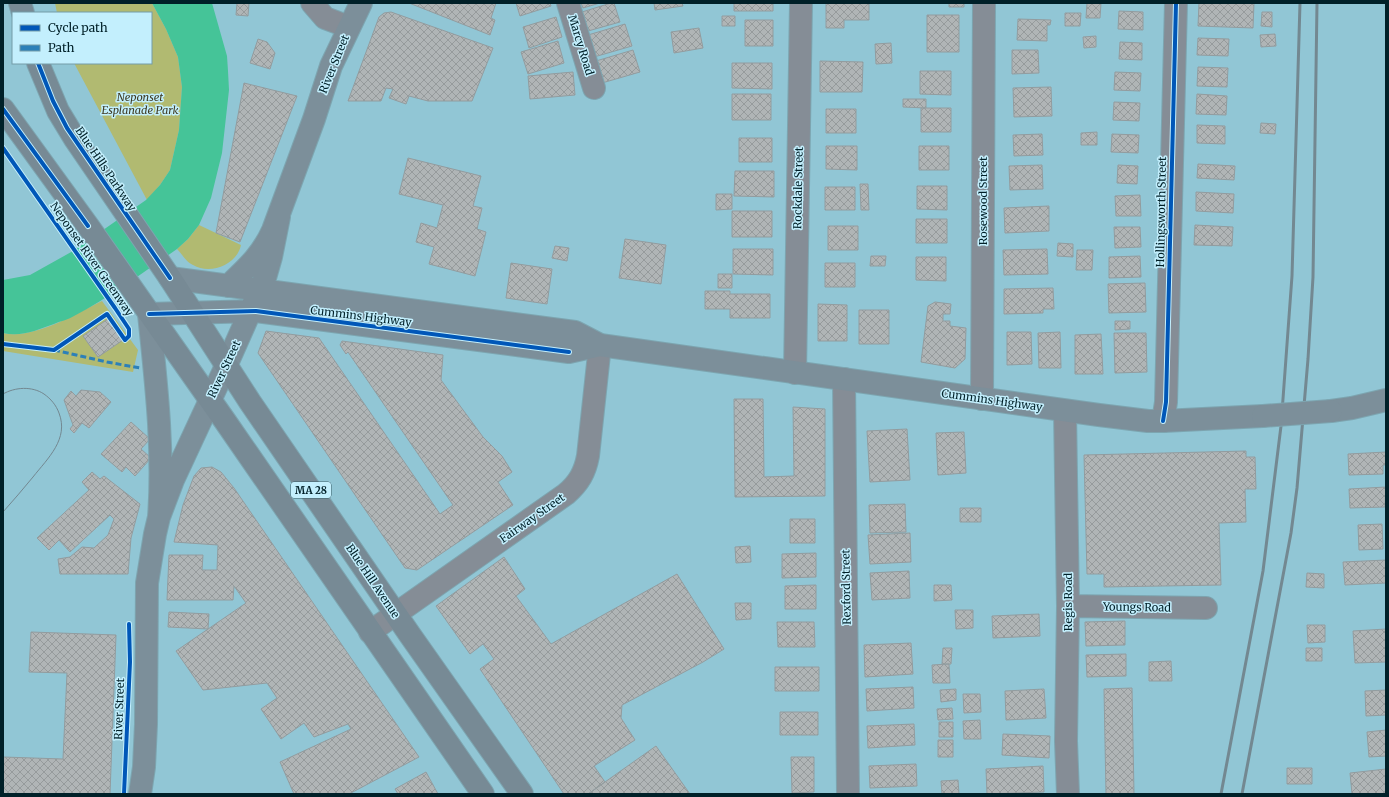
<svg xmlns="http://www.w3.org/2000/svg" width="1389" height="797" font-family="Merriweather,serif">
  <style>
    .green { fill: #b1ba71 }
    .water { fill: #45c498 }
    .building { fill: url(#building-cross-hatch); stroke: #929c9f }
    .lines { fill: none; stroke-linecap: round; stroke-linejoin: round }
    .minor-casing { stroke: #7da5b0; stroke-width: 24 }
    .major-casing { stroke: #7da5b0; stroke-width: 24 }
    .highway-casing { stroke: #7da5b0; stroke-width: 24 }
    .minor { stroke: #858d96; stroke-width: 22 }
    .major { stroke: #7c8f9a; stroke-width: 22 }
    .highway { stroke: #778a95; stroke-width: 22 }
    .tram { stroke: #738891; stroke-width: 1 }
    .rail { stroke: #738891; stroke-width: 3 }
    .major-bridge-casing { stroke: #7da5b0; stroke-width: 24; stroke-linecap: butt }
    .major-bridge { stroke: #7c8f9a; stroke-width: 22 }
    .quiet { stroke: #2c80b8; stroke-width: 3; stroke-dasharray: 6 3; stroke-linecap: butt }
    .cycleway-casing { stroke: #c3effd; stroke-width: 6 }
    .cycleway { stroke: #0057b8; stroke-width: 4 }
    .labels { text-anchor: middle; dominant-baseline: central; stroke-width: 3; stroke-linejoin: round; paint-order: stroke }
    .shield { fill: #c3effd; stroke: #3a5e68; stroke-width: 1 }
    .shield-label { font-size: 10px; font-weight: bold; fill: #002028 }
    .street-label { font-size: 11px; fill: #002028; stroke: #c3effd }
    .park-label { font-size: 11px; font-style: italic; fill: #3e3921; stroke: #c3effd }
  </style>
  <defs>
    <pattern id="building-cross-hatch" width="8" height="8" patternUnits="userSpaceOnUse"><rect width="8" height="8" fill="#b0b5b6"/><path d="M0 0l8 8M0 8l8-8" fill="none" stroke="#969b9c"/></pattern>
  </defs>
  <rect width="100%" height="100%" fill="#91c6d5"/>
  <path class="green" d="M55,3H152L166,29L178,57L182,87L179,130L170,170L160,185L147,200L74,63H151V13H57Z
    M199,225L241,245C237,265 210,275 193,265C186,262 182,254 177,249L188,239Z
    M102,301L138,350L133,372L3,351V333C33,340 75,314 102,301Z"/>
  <path class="water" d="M152,3H212L227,56L228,71L229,90L222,153L211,198L199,225L188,239L177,249C144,272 110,297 74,316C68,320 60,321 54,324C37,330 22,337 3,333V280L30,275L73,251L146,200L160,185L170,170L179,130L182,87L178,57L166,29Z"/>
  <path class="building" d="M237,3H249L248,16L236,15Z
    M409,3H496L491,18L495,20L490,35Z
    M516,3H550L551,6L520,16Z
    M581,3H600L583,8Z
    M611,3H614L620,22L588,31L582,12Z
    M654,3H682L683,6L655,10Z
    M734,3H773V11H734Z
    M826,3H869V20H844V28H826Z
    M949,3H964V7H949Z
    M1087,3H1101L1100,18H1086Z
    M1199,3H1254L1253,28L1198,26Z
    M1119,11L1143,12V30L1118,29Z
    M391,12L493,48L472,101H428L409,96L406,104L389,98L393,89L386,88L381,101H348L379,17L384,13Z
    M1262,12H1272V27L1261,26Z
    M1065,13H1081L1080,26H1065Z
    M927,15H959V52H927Z
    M722,16H735V26H722Z
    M556,17L562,37L529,48L523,27Z
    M1018,19L1051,20L1050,25H1047V41L1017,40Z
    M745,20H773V46H745Z
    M625,24L632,46L594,57L588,35Z
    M699,28L703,48L674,53L671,32Z
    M1275,34L1276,46L1261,47L1260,35Z
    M1096,36V47L1084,48L1083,37Z
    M1198,38L1229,39L1228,56L1197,55Z
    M258,39L267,42L275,53L270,69L250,63Z
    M558,41L564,63L528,74L521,52Z
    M1120,42L1142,43V60L1119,59Z
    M891,43L892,63L876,64L875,44Z
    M633,50L640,72L602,83L596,61Z
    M1012,50H1038L1039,73L1012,74Z
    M820,61L863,62L862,92H820Z
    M732,63H772V89L732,88Z
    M1198,67L1228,68L1227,87L1197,86Z
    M920,71H951V95L920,94Z
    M573,72L575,95L530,99L528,76Z
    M1115,72L1141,73L1140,91L1114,90Z
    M244,83L297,96L240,242L216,233Z
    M1051,87L1052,116L1014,117L1013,88Z
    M732,94H771V120H732Z
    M1197,94L1227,96L1226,115L1196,114Z
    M903,99H926V108L903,107Z
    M1114,102L1140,103L1139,121L1113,120Z
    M921,108H951V132H921Z
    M826,109H856V133H826Z
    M1261,123L1276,124L1275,134L1260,133Z
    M1197,125L1225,126V144L1197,143Z
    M1097,132V145H1081V133Z
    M1042,134L1043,155L1014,156L1013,135Z
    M1112,134L1139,135L1138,153L1111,152Z
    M739,138H772V162H739Z
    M826,146H857V170L826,169Z
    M919,146H949V170H919Z
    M408,158L481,176L473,206L482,208L477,229L486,232L475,276L429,264L434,247L416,242L421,223L437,228L443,205L399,194Z
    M1198,164L1235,166L1234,180L1197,178Z
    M1042,165L1043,189L1010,190L1009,166Z
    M1118,165L1138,166L1137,184L1117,183Z
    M735,171H774V197L734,196Z
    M860,184H868L869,210H861Z
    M917,186H947V210L917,209Z
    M825,187H855V210H825Z
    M1196,192L1234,194L1233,213L1196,211Z
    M716,194H732V209L716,210Z
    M1140,195L1141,216H1116L1115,196Z
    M1049,206V231L1005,233L1004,208Z
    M732,211H772V237H732Z
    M916,219H947V243H916Z
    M1195,225L1233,227L1232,246L1194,245Z
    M828,226H858V250H828Z
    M1114,227H1140L1141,247L1115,248Z
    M625,239L666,245L661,284L619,278Z
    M1058,243L1073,244V257L1057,256Z
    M555,246L569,248L567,261L552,258Z
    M733,249H773V275L733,274Z
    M1047,249L1048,274L1004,275L1003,250Z
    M1077,250H1093L1092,270H1076Z
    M871,256H886L885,266H870Z
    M1140,256L1141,277L1109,278V257Z
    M916,257H946V281L916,280Z
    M511,263L552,269L547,304L506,298Z
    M825,263H855V287H825Z
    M718,274H732V288H718Z
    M1145,283L1146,312L1109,313L1108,284Z
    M1053,288L1054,309H1043V313L1004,314V289Z
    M705,291H730V294H770V318H730V309H705Z
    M935,302L951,304L950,314H943V321H950V326L966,328L965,359L955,368L921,362L928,306Z
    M818,304L847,305V341H818Z
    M859,310H889V344H859Z
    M108,319L123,340L98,357L83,336Z
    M1115,321H1130V329L1115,330Z
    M266,331L319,338L440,514L453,505L348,352L346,354L340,345L342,341L443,355L441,380L483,437L502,456L512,472L498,482L513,505L417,570L405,568L258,353Z
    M1007,332H1031L1032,364L1007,365Z
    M1060,332L1061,368H1039L1038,333Z
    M1114,333H1146L1147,372L1115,373Z
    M1101,334L1103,374H1075V335Z
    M81,390L100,392L111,402L89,428L82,423L74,433L70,429L73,425L64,400L71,391L76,396Z
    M734,399H763L764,477L794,476L793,407L825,409V496L735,497Z
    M131,422L150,439L141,449L151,458L135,476L126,467L122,472L101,454Z
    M907,429L910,480L870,482L867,431Z
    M964,432L966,473L938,475L936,433Z
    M1246,451V457H1255L1256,489H1245L1246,522L1219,523L1221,585L1104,587V574H1087L1084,455Z
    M1386,452V465H1383V474L1349,475L1348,454Z
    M212,467L221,472L234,488L419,757L349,794H294L280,762L351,729L348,724L314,737L304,723L281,739L261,709L277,698L267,683L203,690L176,651L246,603L234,586L233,600H167L169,555H203L202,570H217L218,545L174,542L183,505L194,476L201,468Z
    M92,472L100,479L104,476L140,504L131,538L128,574H60L58,559L70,557L82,547L94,548L108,535L114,519L110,515L70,552L59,540L49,550L37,538L89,490L82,482Z
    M1386,487L1385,507L1350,508L1349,489Z
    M905,504L906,532L870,533L869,505Z
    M960,508H981V522H960Z
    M790,519H815V543H790Z
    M1382,524L1383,549L1359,550L1358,525Z
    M910,533L911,562L870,564L868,535Z
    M750,546L751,562L736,563L735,547Z
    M816,553V577L782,578V554Z
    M504,557L525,589L516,596L551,644L677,574L724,649L703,662L622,705L621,718L635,740L594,766L605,782L588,794H564L480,669L494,659L483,644L470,654L436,606Z
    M1386,560V583L1345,585L1343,562Z
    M909,571L910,598L872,600L870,573Z
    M1307,573L1324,574V588L1306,587Z
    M816,585V609H785V586Z
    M934,585H951L952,600L934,601Z
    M735,603H751V619L736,620Z
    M955,610H973V628L956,629Z
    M169,612L209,614L208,629L168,627Z
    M1039,614L1040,636L993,638L992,616Z
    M1125,621V645L1086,646L1085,622Z
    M777,622H814L815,647H778Z
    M1307,625H1325V642L1308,643Z
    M1386,629V662L1355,663L1353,631Z
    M31,632L116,635L110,794H3V757L63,759L67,673L29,672Z
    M911,643L913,674L865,677L864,645Z
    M943,648H952L951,664H942Z
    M1306,648H1322V661H1306Z
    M1126,654V676L1087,677L1086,655Z
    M1171,661L1172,681H1149V662Z
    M949,664L950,683H933L932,665Z
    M775,667H819V691H775Z
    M913,687L914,708L867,711L866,689Z
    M1132,688L1134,794H1106L1104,689Z
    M956,689V700L941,702L940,690Z
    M1044,689L1046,718L1006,720L1005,691Z
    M1386,690V715L1366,716L1365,691Z
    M963,694H980L981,712L964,713Z
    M952,708L953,719L938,720L937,709Z
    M780,712H818V735H780Z
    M980,720L981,739H964L963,721Z
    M939,722H953V737H939Z
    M914,724L915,745L868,748L867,726Z
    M1386,730V756L1369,757L1367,732Z
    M1003,734L1050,736L1049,758L1002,755Z
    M938,740H953V757H938Z
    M656,746L690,794H588Z
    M791,757H814V792L792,793Z
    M916,764L917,786L870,788L869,766Z
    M1043,766L1044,792L987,794L986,769Z
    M1287,768H1312V784H1287Z
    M1386,769V794H1352L1350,773Z
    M426,772L438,794H398L395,789Z
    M958,780L959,794H942L941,781Z"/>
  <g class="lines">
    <defs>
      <path id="minor" d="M312,3L325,18L349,27
        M568,3L594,88
        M795,373L801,3
        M844,379L848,794
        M982,399L984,3
        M1065,411L1068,606L1066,741L1068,794
        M1163,421L1166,402L1176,3
        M1068,606L1206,608
        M370,632L566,494C579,483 585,472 588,456L600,345"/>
      <path id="major" d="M170,278L575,332L600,345L1099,415L1148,421H1163L1263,416
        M228,286C247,268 262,255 273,230L314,119L331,66L361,3
        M1331,411L1352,408L1386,400
        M159,517C164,449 156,382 149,314L256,311L569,352L600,345
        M140,794L144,767L146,724L147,583L155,534L159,517L173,480L226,366L265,278L271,257L279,217"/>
      <path id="highway" d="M20,3L23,13
        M38,63L58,111L75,139L170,278L250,402L410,635L522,794
        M3,109L88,226L225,421L483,794"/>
    </defs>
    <use href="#minor" class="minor-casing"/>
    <use href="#major" class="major-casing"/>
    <use href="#highway" class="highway-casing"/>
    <use href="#minor" class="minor"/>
    <use href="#major" class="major"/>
    <use href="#highway" class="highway"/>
    <path class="tram" d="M3,394C15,387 32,386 44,394C51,399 56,405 59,413C69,439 48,458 33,477C23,489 13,501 3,512"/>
    <path class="rail" d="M1221,794L1263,571L1281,426L1292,276L1300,3
      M1242,794L1291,533L1297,488L1308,359L1313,277L1317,3"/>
    <defs>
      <path id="major-bridge" d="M1263,416L1331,411"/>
    </defs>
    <use href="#major-bridge" class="major-bridge-casing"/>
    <use href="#major-bridge" class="major-bridge"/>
    <path class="quiet" d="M54,350L107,362L140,368"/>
    <defs>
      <path id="cycleway" d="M38,63L53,101L67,128L170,278
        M3,109L88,226
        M3,148L115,308L129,329V336L125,340L107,314L54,350L3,344
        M149,314L256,311L569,352
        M1163,421L1166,402L1176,3
        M124,794L130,662L129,624"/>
    </defs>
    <use href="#cycleway" class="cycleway-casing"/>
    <use href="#cycleway" class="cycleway"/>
  </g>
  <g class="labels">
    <rect class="shield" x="291" y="482" width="40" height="16" rx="3"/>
    <g class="shield-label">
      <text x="311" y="490">MA 28</text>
    </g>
    <g class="street-label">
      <text transform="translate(581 45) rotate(73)">Marcy Road</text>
      <text transform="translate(334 64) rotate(-68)">River Street</text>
      <text transform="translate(106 169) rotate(56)">Blue Hills Parkway</text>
      <text transform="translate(798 188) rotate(-89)">Rockdale Street</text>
      <text transform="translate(983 201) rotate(-90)">Rosewood Street</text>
      <text transform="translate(1161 212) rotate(-89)">Hollingsworth Street</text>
      <text transform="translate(92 259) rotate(55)">Neponset River Greenway</text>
      <text transform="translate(361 316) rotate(7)">Cummins Highway</text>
      <text transform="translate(224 369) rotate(-65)">River Street</text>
      <text transform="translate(992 400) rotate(8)">Cummins Highway</text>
      <text transform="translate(532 518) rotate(-35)">Fairway Street</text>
      <text transform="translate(373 581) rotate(56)">Blue Hill Avenue</text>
      <text transform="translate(846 587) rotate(-91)">Rexford Street</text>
      <text transform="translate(1068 602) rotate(-90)">Regis Road</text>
      <text transform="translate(1137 607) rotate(1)">Youngs Road</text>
      <text transform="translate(119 709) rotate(-88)">River Street</text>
    </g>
    <g class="park-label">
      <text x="140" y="97">Neponset<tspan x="140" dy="13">Esplanade Park</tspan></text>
    </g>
  </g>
  <rect width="1389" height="797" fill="none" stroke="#002028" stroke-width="8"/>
  <rect x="12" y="12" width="140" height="52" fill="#c3effd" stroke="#759ca8"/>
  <rect x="20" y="25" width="20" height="6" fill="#0057b8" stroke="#759ca8"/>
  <text x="48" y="32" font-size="12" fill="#002028">Cycle path</text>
  <rect x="20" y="45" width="20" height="6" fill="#2c80b8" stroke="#759ca8"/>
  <text x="48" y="52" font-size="12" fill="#002028">Path</text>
</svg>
